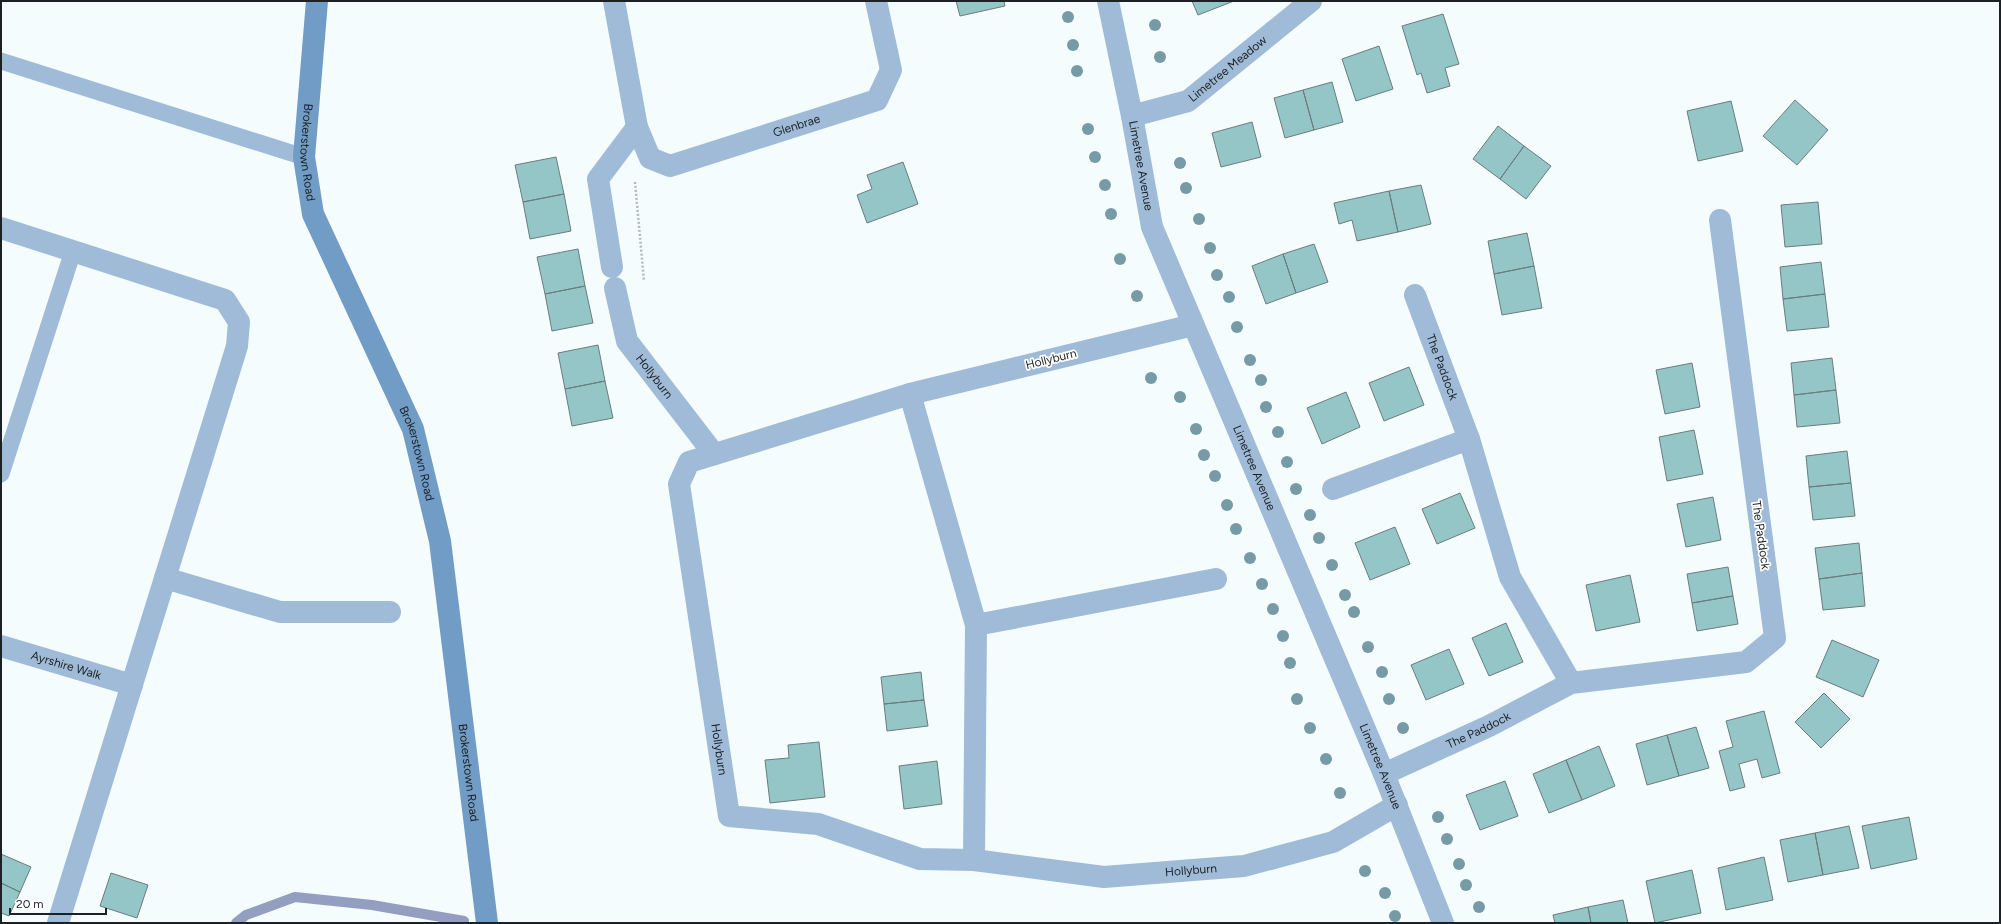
<svg xmlns="http://www.w3.org/2000/svg" width="2001" height="924" font-family="Figtree,sans-serif">
  <style>
    .lines { fill: none; stroke-linecap: round; stroke-linejoin: round }
    .stream { stroke: #949ec1; stroke-width: 10 }
    .building { fill: #94c6c8; stroke: #6b7c7c }
    .path { stroke: #b3babc; stroke-width: 2.5; stroke-dasharray: 2 2; stroke-linecap: butt }
    .lane { stroke: #9fbbd7; stroke-width: 17 }
    .street { stroke: #9fbbd7; stroke-width: 22 }
    .secondary { stroke: #719cc5; stroke-width: 22 }
    .tree { fill: #769ba6 }
    .labels { text-anchor: middle; dominant-baseline: central; stroke-width: 3.5; stroke-linejoin: round; paint-order: stroke }
    .street-label { font-size: 12px; fill: #1b2124; stroke: #fff }
  </style>
  <rect width="100%" height="100%" fill="#f5fcfe"/>
  <g class="lines">
    <path class="stream" d="M236,923L246,915L295,897L372,905L464,921"/>
  </g>
  <path class="building" d="M956,1H1004L1005,6L960,16Z
    M1192,1H1234L1198,15Z
    M1443,14L1459,64L1445,68L1450,86L1427,93L1421,73L1417,75L1402,26Z
    M1379,46L1393,89L1356,101L1342,59Z
    M1332,82L1343,122L1314,130L1303,90Z
    M1303,90L1314,130L1285,138L1274,98Z
    M1795,100L1828,130L1797,165L1763,136Z
    M1731,101L1743,151L1698,161L1687,111Z
    M1252,122L1261,157L1221,167L1212,133Z
    M1498,126L1524,146L1500,179L1473,159Z
    M1524,146L1551,166L1526,199L1500,179Z
    M556,157L564,194L523,202L515,165Z
    M903,162L918,204L867,223L857,195L872,189L867,175Z
    M1421,185L1431,224L1398,232L1389,191Z
    M1389,191L1398,232L1357,241L1352,220L1339,224L1334,203Z
    M564,194L571,231L530,239L523,202Z
    M1818,202L1822,244L1785,247L1781,205Z
    M1527,233L1534,266L1494,274L1488,241Z
    M1314,244L1328,282L1296,293L1283,254Z
    M578,249L585,286L545,294L537,257Z
    M1283,254L1296,293L1266,304L1252,266Z
    M1821,262L1825,294L1783,299L1780,267Z
    M1534,266L1542,308L1502,315L1494,274Z
    M585,286L593,323L552,331L545,294Z
    M1825,294L1829,327L1787,331L1783,299Z
    M598,345L605,381L565,389L558,353Z
    M1832,358L1836,390L1794,395L1791,363Z
    M1692,363L1700,407L1665,414L1656,370Z
    M1409,367L1424,405L1384,421L1369,383Z
    M605,381L613,418L572,426L565,389Z
    M1836,390L1840,423L1797,427L1794,395Z
    M1346,392L1360,427L1322,444L1307,408Z
    M1694,430L1703,474L1667,481L1659,437Z
    M1847,451L1851,483L1809,487L1806,456Z
    M1851,483L1855,516L1813,520L1809,487Z
    M1460,493L1475,528L1437,544L1422,509Z
    M1713,497L1721,540L1686,547L1677,504Z
    M1395,527L1410,564L1370,580L1355,543Z
    M1859,543L1862,573L1819,579L1815,548Z
    M1728,567L1733,596L1692,603L1687,574Z
    M1862,573L1865,606L1823,610L1819,579Z
    M1630,575L1640,622L1596,631L1586,585Z
    M1733,596L1738,624L1697,631L1692,603Z
    M1506,623L1523,662L1489,676L1472,638Z
    M1832,640L1879,660L1863,697L1816,677Z
    M1449,649L1464,684L1426,700L1411,665Z
    M921,672L924,700L884,704L881,677Z
    M1824,693L1850,719L1821,748L1795,722Z
    M924,700L928,726L887,731L884,704Z
    M1764,711L1780,773L1762,778L1757,759L1739,764L1745,787L1730,791L1719,751L1733,747L1726,721Z
    M1696,727L1709,768L1679,776L1667,735Z
    M1667,735L1679,776L1647,785L1636,744Z
    M819,742L825,797L770,803L765,760L789,758L788,745Z
    M1599,746L1615,786L1582,800L1566,760Z
    M1566,760L1582,800L1549,813L1533,774Z
    M937,761L942,804L904,809L899,766Z
    M1505,781L1518,816L1480,830L1466,795Z
    M1909,817L1917,859L1871,869L1862,826Z
    M1849,826L1859,868L1823,875L1815,833Z
    M1815,833L1823,875L1788,882L1780,840Z
    M1,854L31,867L20,892L1,883Z
    M1764,857L1773,900L1726,910L1718,868Z
    M1692,870L1701,913L1655,923L1646,881Z
    M111,873L148,885L137,918L100,906Z
    M1,883L20,892L9,916L1,913Z
    M1623,900L1628,923H1591L1588,907Z
    M1588,907L1591,923H1555L1553,915Z"/>
  <g class="lines">
    <path class="path" d="M635,182L644,281"/>
    <path class="lane" d="M1,61L304,157
      M1,474L73,251"/>
    <g class="street">
      <path id="s1" d="M614,1L637,127L650,158L670,166L877,100L891,70L876,1"/>
      <path id="s2" d="M1108,1L1132,116L1152,227L1384,774L1443,923"/>
      <path id="s3" d="M1132,116L1188,101L1311,1"/>
      <path d="M1,228L225,300L239,322L237,346L58,923"/>
      <path d="M612,267L598,179L637,127"/>
      <path id="s4" d="M615,288L627,341L714,454"/>
      <path id="s5" d="M1415,295L1469,439L1510,577L1571,683"/>
      <path id="s6" d="M1193,325L910,394L689,462L679,484L729,816L818,824L920,859L974,860L1104,877L1244,866L1333,842L1397,805"/>
      <path d="M910,394L976,625L974,860"/>
      <path d="M1333,489L1469,439"/>
      <path d="M165,578L280,612H390"/>
      <path d="M976,625L1216,579"/>
      <path id="s7" d="M1,646L132,685"/>
      <path id="s8" d="M1384,774L1489,726L1571,683L1746,662L1775,638L1720,220"/>
    </g>
    <path class="secondary" id="s9" d="M317,1L304,157L313,214L413,429L440,541L487,923"/>
  </g>
  <g class="tree">
    <circle cx="1068" cy="17" r="6"/>
    <circle cx="1155" cy="25" r="6"/>
    <circle cx="1073" cy="45" r="6"/>
    <circle cx="1160" cy="57" r="6"/>
    <circle cx="1077" cy="71" r="6"/>
    <circle cx="1088" cy="129" r="6"/>
    <circle cx="1095" cy="157" r="6"/>
    <circle cx="1180" cy="163" r="6"/>
    <circle cx="1105" cy="185" r="6"/>
    <circle cx="1186" cy="188" r="6"/>
    <circle cx="1111" cy="214" r="6"/>
    <circle cx="1199" cy="219" r="6"/>
    <circle cx="1210" cy="248" r="6"/>
    <circle cx="1120" cy="259" r="6"/>
    <circle cx="1217" cy="275" r="6"/>
    <circle cx="1137" cy="296" r="6"/>
    <circle cx="1229" cy="297" r="6"/>
    <circle cx="1237" cy="327" r="6"/>
    <circle cx="1250" cy="360" r="6"/>
    <circle cx="1151" cy="378" r="6"/>
    <circle cx="1261" cy="380" r="6"/>
    <circle cx="1180" cy="397" r="6"/>
    <circle cx="1266" cy="407" r="6"/>
    <circle cx="1196" cy="429" r="6"/>
    <circle cx="1278" cy="432" r="6"/>
    <circle cx="1204" cy="455" r="6"/>
    <circle cx="1287" cy="462" r="6"/>
    <circle cx="1215" cy="476" r="6"/>
    <circle cx="1296" cy="489" r="6"/>
    <circle cx="1227" cy="505" r="6"/>
    <circle cx="1310" cy="515" r="6"/>
    <circle cx="1236" cy="529" r="6"/>
    <circle cx="1319" cy="538" r="6"/>
    <circle cx="1250" cy="558" r="6"/>
    <circle cx="1332" cy="565" r="6"/>
    <circle cx="1262" cy="584" r="6"/>
    <circle cx="1345" cy="595" r="6"/>
    <circle cx="1273" cy="609" r="6"/>
    <circle cx="1354" cy="612" r="6"/>
    <circle cx="1283" cy="636" r="6"/>
    <circle cx="1368" cy="647" r="6"/>
    <circle cx="1290" cy="663" r="6"/>
    <circle cx="1382" cy="672" r="6"/>
    <circle cx="1297" cy="699" r="6"/>
    <circle cx="1389" cy="699" r="6"/>
    <circle cx="1310" cy="728" r="6"/>
    <circle cx="1403" cy="728" r="6"/>
    <circle cx="1326" cy="759" r="6"/>
    <circle cx="1340" cy="793" r="6"/>
    <circle cx="1438" cy="817" r="6"/>
    <circle cx="1447" cy="839" r="6"/>
    <circle cx="1459" cy="864" r="6"/>
    <circle cx="1365" cy="871" r="6"/>
    <circle cx="1466" cy="885" r="6"/>
    <circle cx="1385" cy="893" r="6"/>
    <circle cx="1479" cy="907" r="6"/>
    <circle cx="1395" cy="916" r="6"/>
  </g>
  <g class="labels">
    <g class="street-label">
      <text stroke="none"><textPath href="#s3" startOffset="109">Limetree Meadow</textPath></text>
      <text stroke="none"><textPath href="#s1" startOffset="316">Glenbrae</textPath></text>
      <text stroke="none"><textPath href="#s9" startOffset="152">Brokerstown Road</textPath></text>
      <text stroke="none"><textPath href="#s2" startOffset="168">Limetree Avenue</textPath></text>
      <text transform="translate(1051 359) rotate(-14)">Hollyburn</text>
      <text stroke="none"><textPath href="#s5" startOffset="77">The Paddock</textPath></text>
      <text stroke="none"><textPath href="#s4" startOffset="99">Hollyburn</textPath></text>
      <text stroke="none"><textPath href="#s9" startOffset="476">Brokerstown Road</textPath></text>
      <text stroke="none"><textPath href="#s2" startOffset="492">Limetree Avenue</textPath></text>
      <text transform="translate(1761 535) rotate(82)">The Paddock</text>
      <text stroke="none"><textPath href="#s7" startOffset="68">Ayrshire Walk</textPath></text>
      <text stroke="none"><textPath href="#s8" startOffset="104">The Paddock</textPath></text>
      <text stroke="none"><textPath href="#s6" startOffset="815">Hollyburn</textPath></text>
      <text stroke="none"><textPath href="#s2" startOffset="816">Limetree Avenue</textPath></text>
      <text stroke="none"><textPath href="#s9" startOffset="800">Brokerstown Road</textPath></text>
      <text stroke="none"><textPath href="#s6" startOffset="1352">Hollyburn</textPath></text>
    </g>
  </g>
  <rect width="2001" height="924" fill="none" stroke="#1b2124" stroke-width="4"/>
  <path d="M10 908v6h96v-6" fill="none" stroke="#1b2124" stroke-width="2"/>
  <text x="16" y="908" font-size="12" fill="#1b2124" stroke="#ffffff" stroke-width="3" paint-order="stroke">20 m</text>
</svg>
